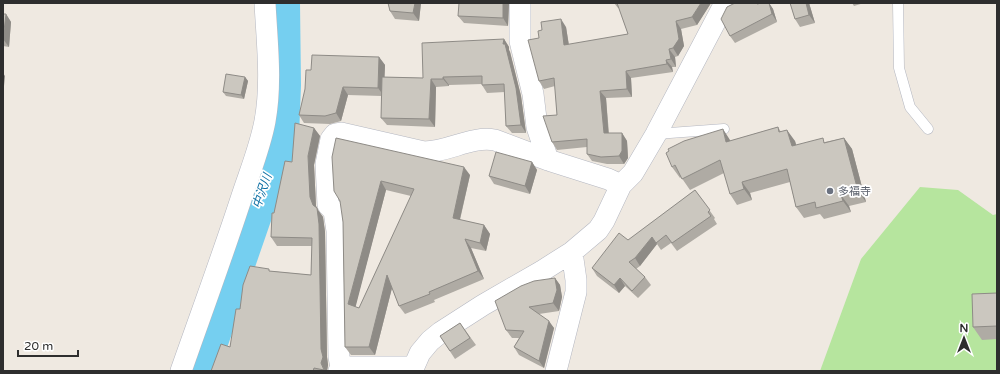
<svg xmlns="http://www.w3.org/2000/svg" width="1000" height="374" font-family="'Varela Round','Noto Sans JP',sans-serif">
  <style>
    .green { fill: #b6e59e }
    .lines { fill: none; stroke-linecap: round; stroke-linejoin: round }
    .river { stroke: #75cff0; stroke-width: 36 }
    .lane-casing { stroke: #b4b7c1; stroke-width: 11 }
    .street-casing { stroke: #b4b7c1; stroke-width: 22 }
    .lane { stroke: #fff; stroke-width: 10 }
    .street { stroke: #fff; stroke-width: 21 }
    .wall { fill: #afaba4; fill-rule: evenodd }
    .shaded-wall { fill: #8e8b86 }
    .building { fill: #cbc7bf; stroke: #8e8b86; fill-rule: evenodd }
    .worship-dot { fill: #6b7280; stroke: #fff; stroke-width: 1.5 }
    .labels { text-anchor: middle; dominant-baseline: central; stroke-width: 3.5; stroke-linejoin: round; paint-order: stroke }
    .worship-label { font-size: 11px; fill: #5b616d; stroke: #fff; text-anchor: start }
    .water-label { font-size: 12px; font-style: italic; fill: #0d6fa3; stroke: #fff }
  </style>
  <rect width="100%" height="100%" fill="#efe9e1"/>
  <path class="green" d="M920,187L958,190L993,215L997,214V371H820L861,259Z"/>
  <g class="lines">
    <path class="river" d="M200,371L281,137L283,85L282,3"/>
    <defs>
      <path id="lane" d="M898,3L899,68L910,107L928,129
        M656,134L724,129"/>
      <path id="street" d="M520,3V41L533,94L537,127L548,160
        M341,367H413
        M181,371C201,314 222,257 241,199C249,174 260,148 265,121C272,83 267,42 265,3
        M339,371L341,367L339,357L337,231L334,211L328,205L326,164L331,139L335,134L341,133L424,152C449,152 470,136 495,140L548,160L608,179L621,185
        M412,371L420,353L430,341L441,332L483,305L542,271L572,252L598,230L604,221L621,185L633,173L656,134L725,3
        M556,371L576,292V280L572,252"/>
    </defs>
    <use href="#lane" class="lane-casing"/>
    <use href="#street" class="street-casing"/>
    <use href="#lane" class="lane"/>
    <use href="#street" class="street"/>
  </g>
  <path class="wall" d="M388,3H421L419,21L395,19L390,11Z
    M509,3L508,26L464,23L458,16Z
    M614,3H711L697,25L681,29L684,46L678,56L675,57L676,67H672L673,72L631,78L632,97L606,98L609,133H622L627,141L628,158L624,164H607L592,161L587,154V147L557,150L552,142L557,115L555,86L544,89L539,81V38L566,27L569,45L628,34L619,8H618Z
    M735,3H757L758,4L762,3H769L773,9L777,22L735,43L730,36Z
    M790,3H809L815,23L800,27L795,19Z
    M852,3H864L854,6Z
    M3,14H6L11,22L9,47L3,46Z
    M504,39L509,47V50L510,52L521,96L526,133H512L506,126L505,92L487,93L482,85V84L449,85V86L436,87L435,127L387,125L381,118L382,96L348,95L341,121L330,124L304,123L299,115L311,70L379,57L385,65L384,77L423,78Z
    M245,77L248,81L244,99L226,96L223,92Z
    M778,127L781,132L795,141L796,145L825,142L844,138L852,149L866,202L849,206L851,212L824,219L820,214L804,218L796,207L790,182L750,193L752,200L737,205L730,194L724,173L690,190L681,177L680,178L672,167L730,141Z
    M314,128L320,136L314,165L316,206L318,210L323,217L325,232L327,357L328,365L327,371H211L230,347L240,309L270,271L311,275L312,246H277L271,237L274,213L292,162Z
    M336,138L470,175L460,220L484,225L490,234L486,251L471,248L484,279L434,300L435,302L405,314L399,306L392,288L375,355H351L345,347L343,222ZM386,190L411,196L359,308L355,307Z
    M532,162L537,170L530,194L494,184L489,176Z
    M695,190L715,218L714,219L717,224L677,251L671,243L661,250L657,244L640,266L636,269L645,277L651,285L638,298L625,286L619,293L597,276L592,268Z
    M555,278L560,285L562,297L559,311L539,314L554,328L544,368L519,355L514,347L519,338H512L506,330Z
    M997,293V339L982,340L973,327Z
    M460,323L476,345L455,359L440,336Z"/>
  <path class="shaded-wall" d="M415,3H421L419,21L413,13Z
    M503,3H509L508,26L503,18Z
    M701,3H711L697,25L692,17Z
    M769,3L773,9L777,22L772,14Z
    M806,3H809L815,23L809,15Z
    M6,14L11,22L9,47L3,39Z
    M561,19L566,27L570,53L564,45Z
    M676,21L681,29L684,46L678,56L673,48Z
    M504,39L509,47V50L510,52L521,96L526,133L521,125L503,44Z
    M669,49L675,57L676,67L671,59Z
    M379,57L385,65L384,96L378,88Z
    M666,60L672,67L673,72L667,64Z
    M626,71L631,78L632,97L627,89Z
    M3,73L5,76L3,96Z
    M245,77L248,81L244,99L241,95Z
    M443,77L449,85V86L443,79Z
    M431,79L436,87L435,127L429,119Z
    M343,87L348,95L341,121L336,113Z
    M600,91L606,98L609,141L604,133Z
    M314,128L320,136L314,165L316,206L318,210L323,217L325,232L327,357L328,365L327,371H325L321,363V349L313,205L310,197L308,156Z
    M723,129L730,140L734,153L726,142Z
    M787,130L795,141L800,158L792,146Z
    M622,133L627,141L628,158L624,164L619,156Z
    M844,138L852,149L866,202L858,191Z
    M532,162L537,170L530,194L525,186Z
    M464,167L470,175L458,227L453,218Z
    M381,181L386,190L354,313L348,304Z
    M742,182L750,193L752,200L744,189Z
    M841,195L849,206L851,212L843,201Z
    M484,225L490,234L486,251L480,243Z
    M652,237L657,244L640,266L635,258Z
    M465,239L471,248L484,279L478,271Z
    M387,275L393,284L375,355L369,347Z
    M555,278L560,285L562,297L559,311L553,303Z
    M620,278L625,286L619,293L614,285Z
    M549,321L554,328L544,368L539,361Z"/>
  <path class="building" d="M388,3H415L413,13L390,11Z
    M459,3H503V18L458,16Z
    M617,3H701L692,17L676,21L679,39L673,48L669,49L671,59L666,60L667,64L626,71L627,89L600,91L604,133H622V151L619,156L601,157L587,154V139L552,142L543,116L557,115L554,78L539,81L528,40L539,38L538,31L542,30L541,22L561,19L564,45L628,34Z
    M735,3H756L757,4L762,3H769L772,14L730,36L721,19L727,7Z
    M790,3H806L809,15L795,19Z
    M3,14H6L3,39Z
    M504,39L503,44H505L516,88L521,125L506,126L504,84L482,85V76L443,77V79H431L429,119L381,118L382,77L423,78L422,43Z
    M312,55L379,57L378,88L343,87L336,113L325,116L299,115L305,89L306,70H311Z
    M226,74L245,77L241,95L223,92Z
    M295,123L314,128L308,156L310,197L313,205L317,208L319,224L321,349L323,357L321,363L324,370L314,368L313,371H211L221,344L230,347L236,309H240L243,285L250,266L269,269V271L311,275L312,238L271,237L272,213H274L285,161L292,162Z
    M778,127L779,132L787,130L792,146L823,138L824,143L844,138L858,191L841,195L843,201L816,208L815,202L796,207L787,169L742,182L744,189L730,194L720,160L682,179L675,165L672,167L666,153L669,151L668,149L684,141L723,129L726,142Z
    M336,138L464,167L453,218L484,225L480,243L465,239L478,271L429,292L430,294L399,306L387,275L369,347H345L343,222L340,201L334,191L332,157ZM381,181L414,189L359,308L348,304Z
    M496,152L532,162L525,186L489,176Z
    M695,190L710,210L708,212L711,216L672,243L666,235L656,243L652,237L635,258L629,262L645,277L632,291L620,278L614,285L592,268L619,233L628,240Z
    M555,278L557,290L553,303L529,307L549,321L539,361L514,347L524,331L506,330L495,301L521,286L534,281Z
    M997,293V326L973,327L972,294Z
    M460,323L470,338L450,351L440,336Z"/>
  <circle class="worship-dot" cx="830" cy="191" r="4"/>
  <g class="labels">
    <g class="worship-label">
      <text x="838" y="191">多福寺</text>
    </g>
    <g class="water-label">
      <text transform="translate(262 191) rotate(-71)">中沢川</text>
    </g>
  </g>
  <rect width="1000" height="374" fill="none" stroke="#2e2e2e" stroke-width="8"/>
  <g transform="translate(964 338)" stroke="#ffffff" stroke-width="3" paint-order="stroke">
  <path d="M0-3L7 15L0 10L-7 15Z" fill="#2e2e2e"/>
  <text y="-6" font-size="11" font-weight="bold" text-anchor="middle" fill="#2e2e2e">N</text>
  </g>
  <path d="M18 350v6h60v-6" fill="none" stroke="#2e2e2e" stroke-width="2"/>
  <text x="24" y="350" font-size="12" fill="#2e2e2e" stroke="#ffffff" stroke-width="3" paint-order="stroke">20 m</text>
</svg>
